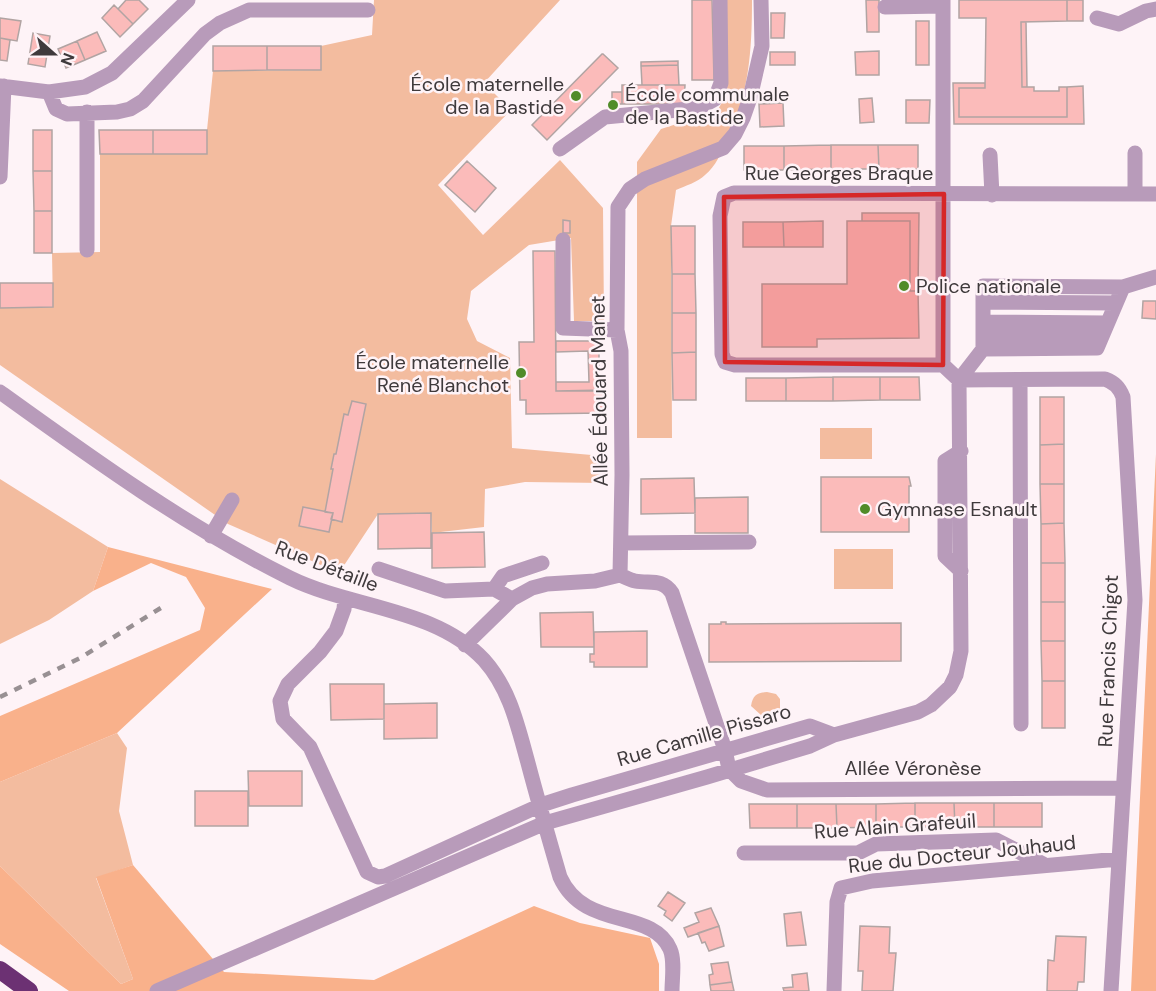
<svg xmlns="http://www.w3.org/2000/svg" width="1156" height="991" font-family="'DM Sans',sans-serif">
  <style>
    .green { fill: #f3bc9f }
    .forest { fill: #f9b18b }
    .building { fill: #fbbbba; stroke: #b1a4a3; stroke-width: 1.5 }
    .lines { fill: none; stroke-linecap: round; stroke-linejoin: round }
    .minor { stroke: #b89bba; stroke-width: 15 }
    .highway { stroke: #6c3173; stroke-width: 18 }
    .rail { stroke: #989093; stroke-width: 4.5; stroke-dasharray: 8 8; stroke-linecap: butt }
    .marked { fill: #d62828; fill-opacity: 0.2; stroke: #d62828; stroke-width: 4.5; stroke-linejoin: round }
    .poi-dot { fill: #518c29; stroke: #fef3f7; stroke-width: 2 }
    .labels { text-anchor: middle; dominant-baseline: central; stroke-width: 5; stroke-linejoin: round; paint-order: stroke }
    .poi-label { font-size: 20px; fill: #3f3a3c; stroke: #fef3f7; text-anchor: start }
    .street-label { font-size: 20px; fill: #3f3a3c; stroke: #fef3f7 }
  </style>
  <rect width="100%" height="100%" fill="#fef3f7"/>
  <path class="green" d="M374,0H560L484,83L511,110L438,185L483,235L560,160L603,208L604,321H574L571,238L529,245L471,291L467,319L477,341L510,358L512,448L603,456L605,483L525,482L485,489L484,527L432,533L431,513L378,514L339,573L228,524L0,365V308L53,307L52,253L100,252V154L207,153V130L213,71L321,70V46L372,35Z
    M727,0H752C752,50 749,95 727,140C721,153 716,166 705,175C698,182 685,186 676,190L671,226L672,438H637V162L661,129L717,111L724,99L727,80Z
    M820,428H872V459H820Z
    M0,479L108,547L93,591L49,620L0,644Z
    M834,549H893V589H834Z
    M767,692L776,694L780,699V709L775,713L761,715L751,706C753,695 757,693 767,692Z
    M117,733L127,748L119,811L133,865L96,878L133,979L121,984L0,866V782Z"/>
  <path class="forest" d="M1156,454V991H1131Z
    M108,547L272,589L117,733L0,782V716L200,630L205,608L186,577L151,563L93,591Z
    M133,865L224,972L374,980L534,906L580,923L650,938L659,964V991H69L0,944V866L121,984L133,979L96,877Z"/>
  <path class="building" d="M126,0H139L148,9L133,24L118,9Z
    M692,0H712L714,80H692Z
    M866,0H879V32H867Z
    M959,0H1067V21L1021,22L1022,87H1034V91H1059V87H1067V117H959V88H985L986,18H959Z
    M1067,0H1083V21H1067Z
    M114,5L133,24L120,37L102,18Z
    M771,13H785L784,38H771Z
    M0,18L21,21L17,41L0,38Z
    M916,21H929V65H916Z
    M1021,22H1026L1027,87H1022Z
    M97,32L106,51L85,60L77,41Z
    M33,33L50,36L45,67L28,64Z
    M0,38L10,40L7,61L0,60Z
    M77,41L85,60L66,68L58,49Z
    M213,46H267V70L213,71Z
    M267,46H321V70H267Z
    M879,51V75H856L855,52Z
    M770,52H795V65H770Z
    M602,54H603L618,68L547,140L532,125Z
    M678,61V65L641,66V62Z
    M678,65L679,85H642L641,66Z
    M953,83H985V88H959V117H1067V87L1083,86L1084,124H954Z
    M622,85H685L684,104H622Z
    M612,92H622V104H612Z
    M872,98L874,122L860,123L859,99Z
    M906,100H930L929,123H906Z
    M783,103L784,126L760,127L759,104Z
    M33,130H52V171H33Z
    M99,130H153V154H100Z
    M153,130H207V154H153Z
    M831,145V169L784,170V146Z
    M831,145H878L879,169H831Z
    M878,145H918V169H879Z
    M744,146H784V170H744Z
    M467,161L496,188L475,212L445,185Z
    M33,171H52V211H34Z
    M34,211H52V253H34Z
    M862,213H919L918,291H910V221H862Z
    M563,220L570,221V233H563Z
    M823,221V247H784L783,222Z
    M847,221H910V291H918L919,338L817,339V347H762V284H847Z
    M743,222H783L784,247H743Z
    M671,226H695V274H672Z
    M533,251H555L556,391L605,390V413L526,414V400H520L519,342H534Z
    M672,274H695L696,313H672Z
    M0,283H53V307L0,308Z
    M1143,301H1156V319L1142,318Z
    M672,313H696V352L672,353Z
    M556,341H599V391H556V382H589L588,351L556,352Z
    M696,352V400H673L672,353Z
    M833,377V401H786V378Z
    M833,377H880V400L833,401Z
    M880,377H919L920,400H880Z
    M746,378H786V401H746Z
    M1040,397H1064V444L1040,445Z
    M352,401L366,404L342,522L331,519L333,513L325,512L333,469H331L334,454H336L344,414L348,415Z
    M1064,444V484H1040V445Z
    M821,477H909L911,486H909V532H821Z
    M694,478L695,513L641,514V479Z
    M1040,484H1064V523L1041,524Z
    M748,497V533H695V498Z
    M303,507L333,513L329,532L299,526Z
    M431,513V548L378,549V514Z
    M1064,523L1065,563H1041V524Z
    M484,532L485,567L432,568V533Z
    M1041,563H1065V602H1041Z
    M1041,602H1065V641H1041Z
    M593,612L594,647H541L540,613Z
    M721,622H726V624L901,623V661L709,662V624H721Z
    M647,631V667H594V662H590V654H594V632Z
    M1041,641H1065V681H1042Z
    M1042,681H1065V728H1042Z
    M330,684H384V719L331,720Z
    M437,703V738L384,739V704Z
    M248,771H302V806H249Z
    M195,791H248V826H195Z
    M915,803H954L955,827H915Z
    M915,803V827H876V804Z
    M954,803H994V827H955Z
    M994,803H1042V827H994Z
    M749,804H797V828H750Z
    M797,804H836L837,828H797Z
    M836,804H876V827L837,828Z
    M668,892L685,903L672,921L664,915L666,911L658,906Z
    M711,908L719,926L688,937L684,928L699,922L695,913Z
    M801,912L806,945L787,946L784,914Z
    M719,926L724,946L709,951L705,942L702,943L698,933Z
    M860,926L890,927L889,953H896L893,991H862L863,971H858Z
    M1056,936L1086,937L1084,982H1078L1077,991H1047L1048,960L1054,961Z
    M728,962L732,982L710,985L709,975L713,974L711,964Z
    M807,973L809,991H784L783,988L793,987L792,975Z
    M732,982L734,991H711L710,985Z"/>
  <g class="lines">
    <path class="minor" d="M885,7L943,6
      M1097,18L1119,24L1146,11L1156,9
      M0,86L49,92L85,87L112,73L188,0
      M49,92L56,109L67,114L117,112L130,109L143,101L205,34L220,23L249,10H368
      M87,112V250
      M560,149L605,117L699,108L715,99L721,83L720,0
      M1135,153V194
      M990,155L992,195
      M0,177L4,86
      M563,240V328L617,330
      M983,302L1116,303
      M983,322L1107,323
      M983,336H1102
      M983,349L1097,348L1123,287
      M943,365H735L725,362L722,354L720,216L724,197L734,193L1156,194
      M959,380L1105,379C1115,383 1119,387 1123,397L1135,600L1111,991
      M959,380L983,349V286L1123,287L1156,277
      M1020,380L1021,724
      M0,392C93,459 187,527 290,578C351,608 436,608 484,660C510,689 518,727 528,763C538,801 549,839 560,877C584,931 652,908 670,949C675,960 672,979 672,991
      M961,451L945,461V556L961,571
      M211,536L232,500
      M621,543L749,542
      M379,569L445,591L494,589L512,599
      M620,575C625,577 630,580 635,581C650,584 662,578 672,593L725,750L729,769L741,781L767,790L1123,788
      M494,589L503,576L542,563
      M345,598L344,609L336,631L320,652L288,684L280,701L283,719L310,747L367,872L378,877L385,876L541,805L572,795L810,726L834,735
      M465,645L512,599L532,588L547,584L595,581L620,575L622,475L621,351L617,330L618,207L630,189L645,179L723,148L735,134L743,118L750,98L762,46L761,0
      M744,853H858L876,844L996,840L1043,864
      M157,991L545,823L707,777L810,746L834,735L918,712L931,705L950,687L956,675L961,651L959,380L943,365V0
      M834,991L837,902L841,888L872,881L1119,859"/>
    <path class="highway" d="M0,970L29,991"/>
    <path class="rail" d="M0,697L80,658L164,606"/>
  </g>
  <path class="marked" d="M944,194L943,365L725,362L724,197Z"/>
  <g class="poi-dot">
    <circle cx="576" cy="96" r="6"/>
    <circle cx="613" cy="105" r="6"/>
    <circle cx="904" cy="286" r="6"/>
    <circle cx="521" cy="373" r="6"/>
    <circle cx="865" cy="509" r="6"/>
  </g>
  <g class="labels">
    <g class="poi-label">
      <text x="564" y="84" text-anchor="end">École maternelle<tspan x="564" dy="23">de la Bastide</tspan></text>
      <text x="625" y="94">École communale<tspan x="625" dy="23">de la Bastide</tspan></text>
      <text x="916" y="286">Police nationale</text>
      <text x="509" y="362" text-anchor="end">École maternelle<tspan x="509" dy="23">René Blanchot</tspan></text>
      <text x="877" y="509">Gymnase Esnault</text>
    </g>
    <g class="street-label">
      <text x="839" y="173">Rue Georges Braque</text>
      <text transform="translate(599 391) rotate(-91)">Allée Édouard Manet</text>
      <text transform="translate(327 566) rotate(21)">Rue Détaille</text>
      <text transform="translate(1108 661) rotate(-88)">Rue Francis Chigot</text>
      <text transform="translate(704 735) rotate(-16)">Rue Camille Pissaro</text>
      <text x="913" y="768">Allée Véronèse</text>
      <text transform="translate(895 826) rotate(-4)">Rue Alain Grafeuil</text>
      <text transform="translate(962 854) rotate(-6)">Rue du Docteur Jouhaud</text>
    </g>
  </g>
  <g transform="translate(54 54) rotate(111)" stroke="#fef3f7" stroke-width="4.5" paint-order="stroke">
  <path d="M0-4.5L10 22L0 15L-10 22Z" fill="#3f3a3c"/>
  <text y="-9" font-size="16" font-weight="bold" text-anchor="middle" fill="#3f3a3c">N</text>
  </g>
</svg>
